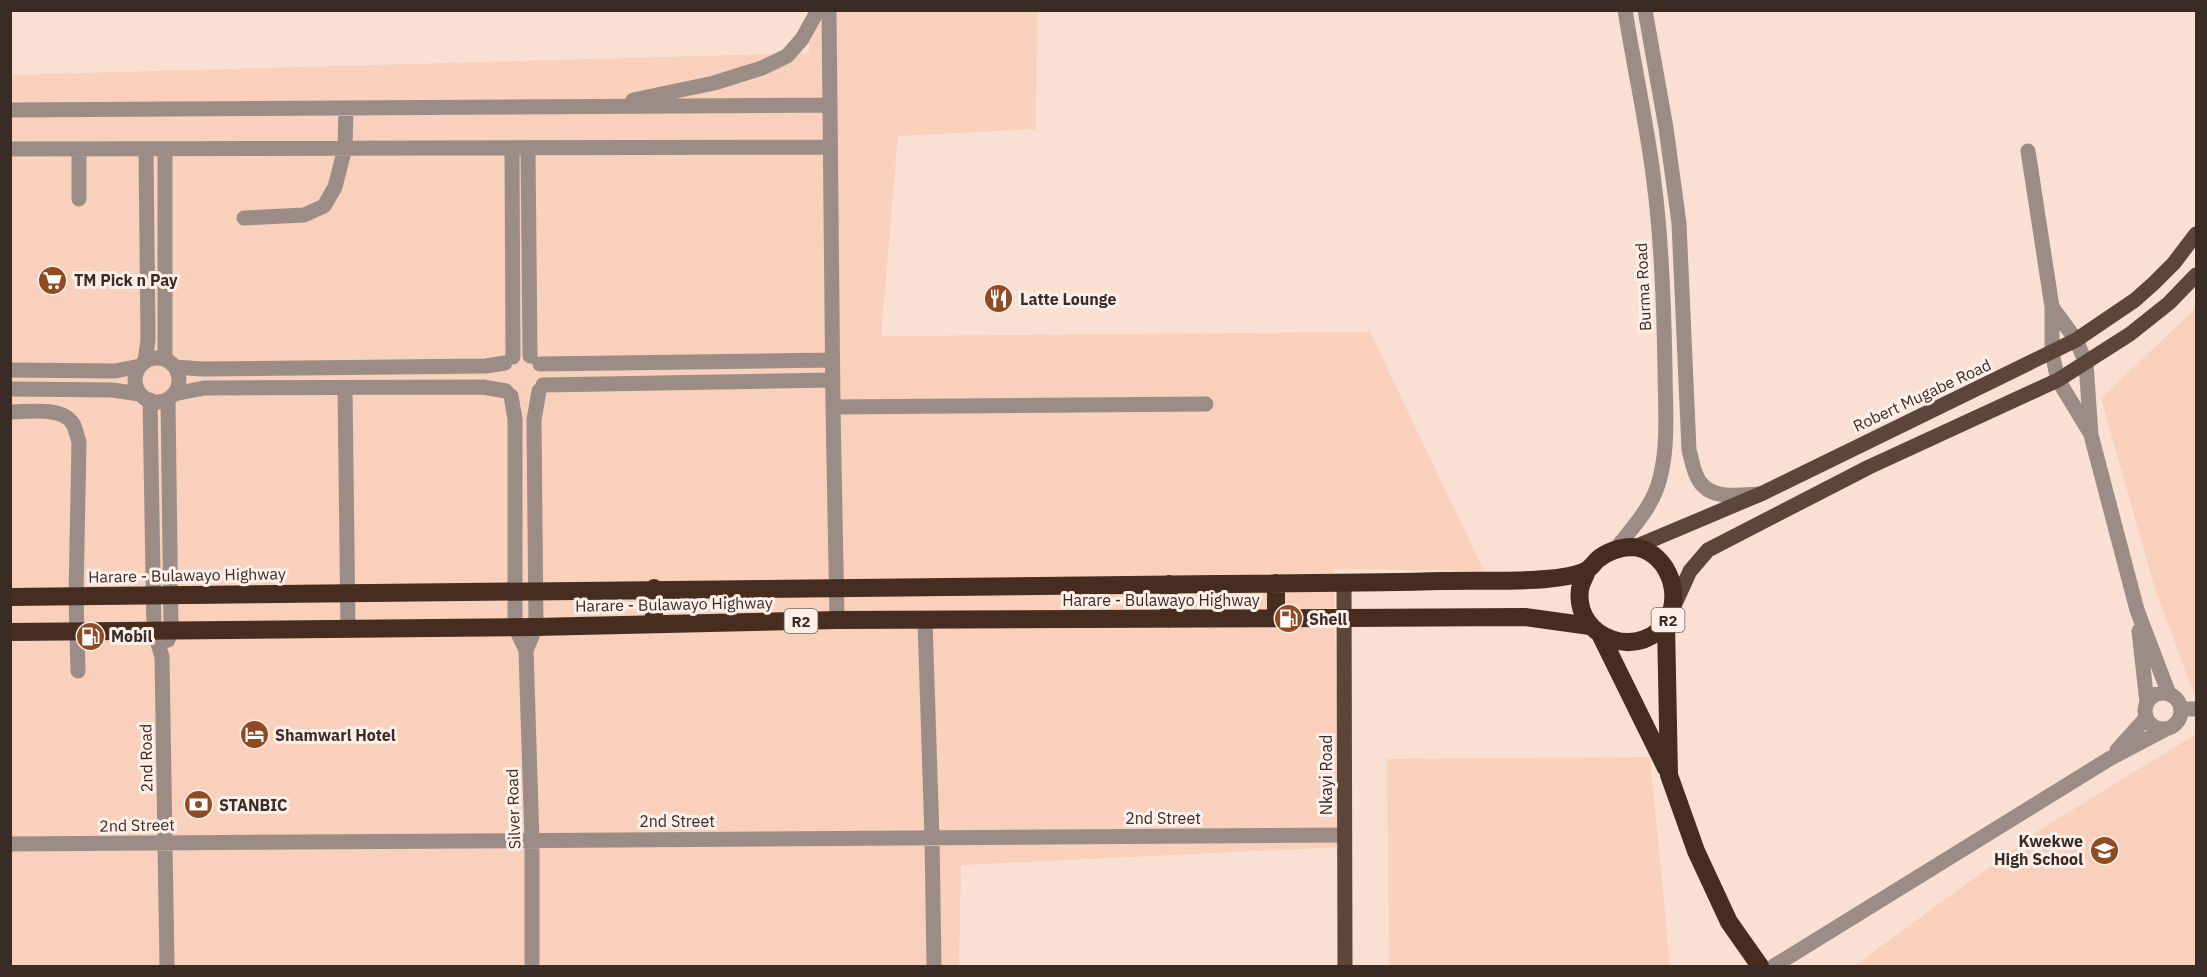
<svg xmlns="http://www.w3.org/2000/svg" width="2207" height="977" font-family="'IBM Plex Sans',sans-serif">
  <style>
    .built { fill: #f8d0bb }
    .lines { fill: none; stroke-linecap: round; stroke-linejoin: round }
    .minor { stroke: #9b8d86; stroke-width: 15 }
    .major { stroke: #5c453a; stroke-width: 15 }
    .highway { stroke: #462d1f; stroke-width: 18 }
    .labels { text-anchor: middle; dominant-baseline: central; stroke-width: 6; stroke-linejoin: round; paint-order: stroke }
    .shield { fill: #fef0e9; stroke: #736760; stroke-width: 1.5 }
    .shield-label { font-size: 15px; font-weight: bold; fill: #382c25 }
    .poi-label { font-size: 16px; font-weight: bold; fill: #382c25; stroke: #fef0e9; text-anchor: start }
    .street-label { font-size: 16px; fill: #382c25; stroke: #fef0e9 }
  </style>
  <rect width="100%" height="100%" fill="#fae0d2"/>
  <path class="built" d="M808,11H1037L1036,129L898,136L881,336L1370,332L1484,571L1333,569L1342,847L961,865L959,966H11L10,75L809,53Z
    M2196,308V699L2155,589L2101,398Z
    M2196,734V966H1854L2041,829Z
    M1650,757L1670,965L1672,966H1389L1387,759Z"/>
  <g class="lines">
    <path class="minor" d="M829,10L833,407L837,620
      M1645,10L1666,128L1679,223L1689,450C1692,460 1693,473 1700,482C1712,500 1741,495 1759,494
      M633,100L714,83L762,68L787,56L802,39L818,10
      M10,110L830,105
      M512,148L513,357
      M528,148L530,356
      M10,149L830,147
      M2028,151L2052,307V353L2058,380L2089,431
      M79,199V149
      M244,218L304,215L324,206L335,187L345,148L346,108
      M2052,307L2076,340L2086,363L2091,435L2137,610L2169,694
      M135 380a22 22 0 1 1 44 0a22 22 0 1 1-44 0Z
      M165,359V149
      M145,361L148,340L146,149
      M540,364L832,360
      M175,367L202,369L486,366L505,363
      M10,370L115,371L140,366
      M543,385L832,380
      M345,388L348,628
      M10,389L112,390L140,394
      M174,394L204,388L483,387L506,391
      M511,396L515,419V627L526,650L532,841V966
      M150,400L154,630L162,657L167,966
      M833,407L1206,404
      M10,412C29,412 62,406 73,424C76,429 77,437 79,442L76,596L78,671
      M1614,551C1632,528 1653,507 1660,478C1669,443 1665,404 1665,369C1664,307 1662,243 1654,182C1647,124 1634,67 1625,10
      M925,621L932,837L934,966
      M2139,631L2147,703
      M168,640L171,629L168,399
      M526,650L536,627L534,420L539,391
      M2145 711a18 18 0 1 1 36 0a18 18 0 1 1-36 0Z
      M2181,709H2196
      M2117,750L2146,718
      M10,844L1344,835
      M1774,966L2109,759L2164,730"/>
    <path class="major" d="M1635,547L1763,493L2076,340L2135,300L2154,283L2174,263L2196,234
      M1344,583L1345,966
      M1674,606L1690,571L1708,550L1869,467L2058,380L2130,334L2169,303L2196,275"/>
    <path class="highway" d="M1276,583V618
      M1169,584V619
      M654,588V624
      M10,597C413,592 815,586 1217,584C1292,583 1367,583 1443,581C1477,580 1512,582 1546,579C1557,578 1573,576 1583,572C1591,569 1592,565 1597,560C1606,552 1620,547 1632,547C1665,549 1683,591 1668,618C1644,663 1573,640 1580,589C1581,583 1585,577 1587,571
      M1666,624L1669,775L1696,851L1729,922L1760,966
      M10,632L536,627L837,620L1343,618L1525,617L1590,626
      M1601,636L1666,768"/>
  </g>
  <defs>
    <symbol id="supermarket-disc" viewBox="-11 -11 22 22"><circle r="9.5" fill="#914b22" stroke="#fef0e9"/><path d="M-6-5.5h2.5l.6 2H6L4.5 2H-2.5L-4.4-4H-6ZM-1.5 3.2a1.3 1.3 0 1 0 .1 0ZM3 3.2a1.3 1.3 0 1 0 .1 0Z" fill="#fff"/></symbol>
    <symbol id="restaurant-disc" viewBox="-11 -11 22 22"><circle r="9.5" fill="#914b22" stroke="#fef0e9"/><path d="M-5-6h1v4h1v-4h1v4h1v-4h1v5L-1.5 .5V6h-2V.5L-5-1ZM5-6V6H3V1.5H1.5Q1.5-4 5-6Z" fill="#fff"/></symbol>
    <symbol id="fuel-disc" viewBox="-11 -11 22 22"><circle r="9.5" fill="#914b22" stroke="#fef0e9"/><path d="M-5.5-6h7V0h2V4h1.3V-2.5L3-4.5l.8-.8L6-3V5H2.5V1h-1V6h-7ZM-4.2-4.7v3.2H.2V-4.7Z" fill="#fff"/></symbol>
    <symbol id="hotel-disc" viewBox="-11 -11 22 22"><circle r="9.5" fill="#914b22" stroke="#fef0e9"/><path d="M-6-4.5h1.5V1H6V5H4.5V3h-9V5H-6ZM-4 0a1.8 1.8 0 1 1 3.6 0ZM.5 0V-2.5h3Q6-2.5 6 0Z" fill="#fff"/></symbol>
    <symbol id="bank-disc" viewBox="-11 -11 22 22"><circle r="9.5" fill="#914b22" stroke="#fef0e9"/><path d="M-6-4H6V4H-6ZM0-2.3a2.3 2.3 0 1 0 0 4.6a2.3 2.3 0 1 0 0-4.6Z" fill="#fff"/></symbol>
    <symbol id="school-disc" viewBox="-11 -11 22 22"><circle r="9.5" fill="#914b22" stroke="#fef0e9"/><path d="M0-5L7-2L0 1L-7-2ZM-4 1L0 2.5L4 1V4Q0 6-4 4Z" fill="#fff"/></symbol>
  </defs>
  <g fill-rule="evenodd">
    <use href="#supermarket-disc" x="36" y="264" width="33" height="33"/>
    <use href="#restaurant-disc" x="982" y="282" width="33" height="33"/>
    <use href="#fuel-disc" x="1272" y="602" width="33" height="33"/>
    <use href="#fuel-disc" x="74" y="620" width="33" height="33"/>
    <use href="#hotel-disc" x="238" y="718" width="33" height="33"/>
    <use href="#bank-disc" x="182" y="788" width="33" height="33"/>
    <use href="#school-disc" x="2088" y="834" width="33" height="33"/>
  </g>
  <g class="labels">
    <g class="shield">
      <rect x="1651.5" y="608" width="33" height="24" rx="4.5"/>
      <rect x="784.5" y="609" width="33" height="24" rx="4.5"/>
    </g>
    <g class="shield-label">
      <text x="1668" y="620">R2</text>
      <text x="801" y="621">R2</text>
    </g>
    <g class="poi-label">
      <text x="74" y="280">TM Pick n Pay</text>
      <text x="1020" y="299">Latte Lounge</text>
      <text x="1309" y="619">Shell</text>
      <text x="111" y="636">Mobil</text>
      <text x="275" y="735">Shamwarl Hotel</text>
      <text x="219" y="805">STANBIC</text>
      <text x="2083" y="841" text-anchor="end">Kwekwe<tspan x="2083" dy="18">High School</tspan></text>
    </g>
    <g class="street-label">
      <text transform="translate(1643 287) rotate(-93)">Burma Road</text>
      <text transform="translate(1922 395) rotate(-25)">Robert Mugabe Road</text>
      <text transform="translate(187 575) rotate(-1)">Harare - Bulawayo Highway</text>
      <text x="1161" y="600">Harare - Bulawayo Highway</text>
      <text transform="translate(674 604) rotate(-1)">Harare - Bulawayo Highway</text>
      <text transform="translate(146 758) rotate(-91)">2nd Road</text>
      <text transform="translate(1326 775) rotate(-90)">Nkayi Road</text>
      <text transform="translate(513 809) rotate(-92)">Silver Road</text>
      <text x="1163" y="818">2nd Street</text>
      <text x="677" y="821">2nd Street</text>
      <text transform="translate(137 825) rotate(-1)">2nd Street</text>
    </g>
  </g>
  <rect width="2207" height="977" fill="none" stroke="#382c25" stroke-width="24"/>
</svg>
